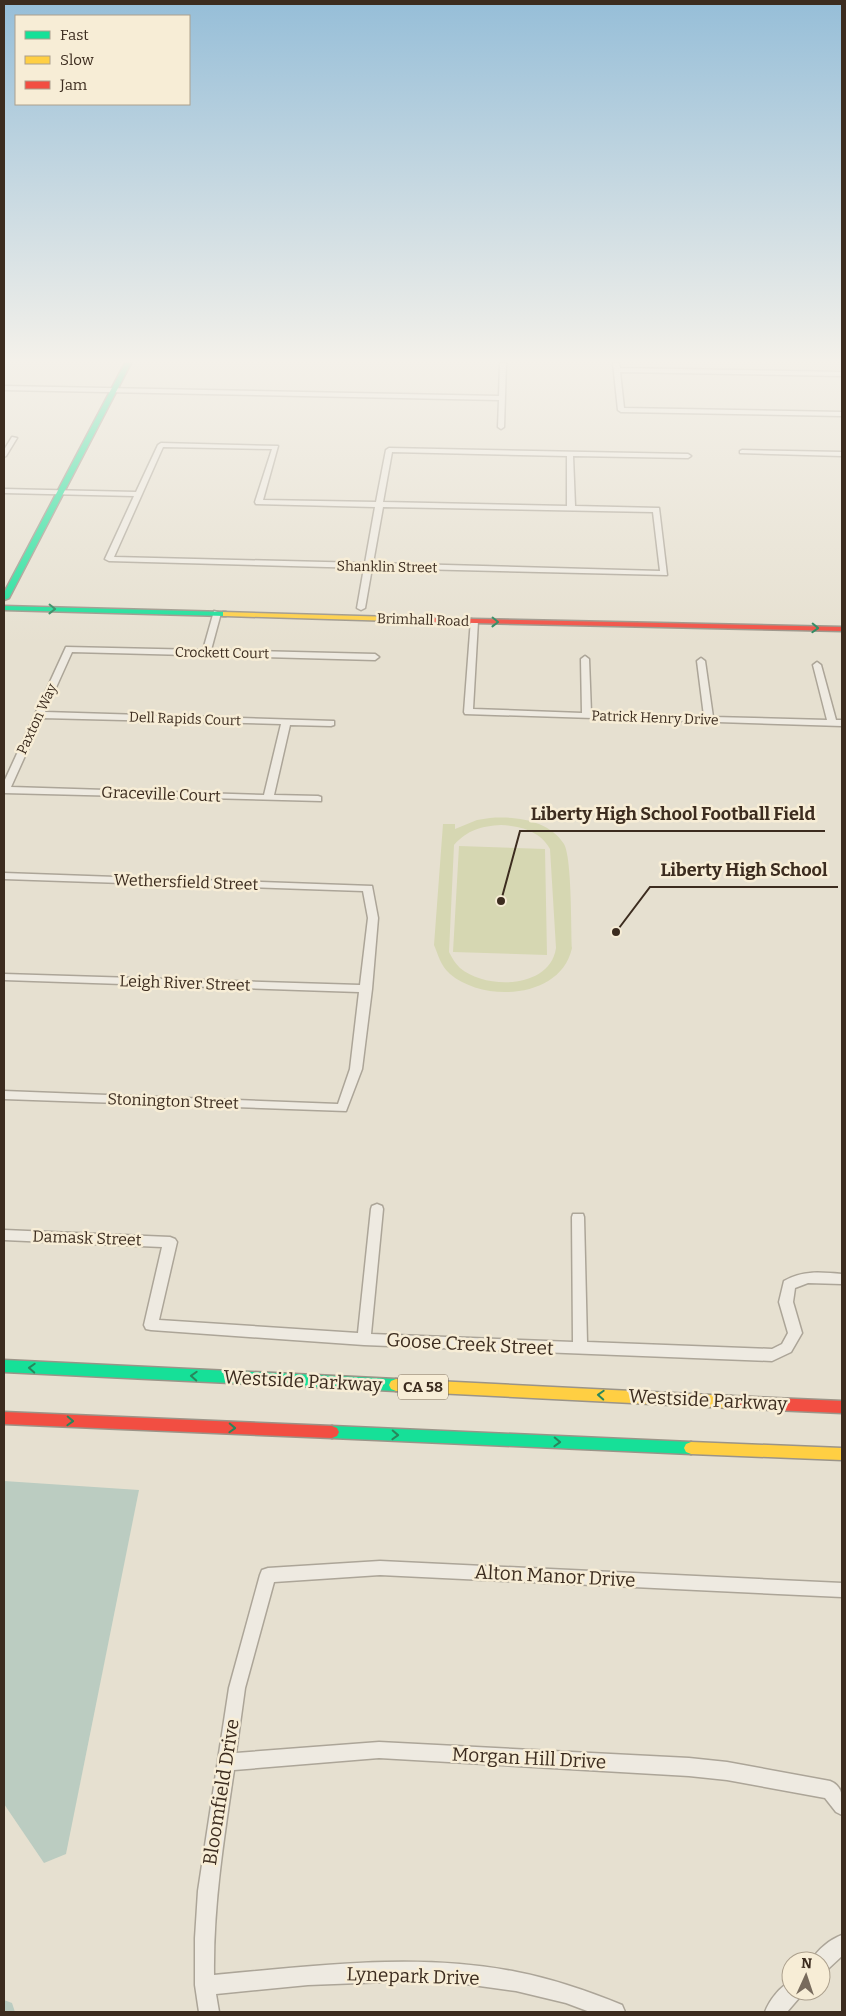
<svg xmlns="http://www.w3.org/2000/svg" width="846" height="2016" font-family="Bitter,serif">
  <style>
    .green { fill: #d6d7b2; fill-rule: evenodd }
    .water { fill: #bbccc1 }
    .lines { fill: none; stroke-linecap: round; stroke-linejoin: round }
    .canal { fill: #bbccc1; fill-rule: evenodd }
    .street-casing { stroke: #aca598; stroke-width: 3 }
    .fast-casing { stroke: #9b9488; stroke-width: 3 }
    .slow-casing { stroke: #9b9488; stroke-width: 3 }
    .jam-casing { stroke: #9b9488; stroke-width: 3 }
    .street { fill: #eeeae1; fill-rule: evenodd }
    .fast { fill: #16e098; fill-rule: evenodd }
    .slow { fill: #ffcf43; fill-rule: evenodd }
    .jam { fill: #f24e42; fill-rule: evenodd }
    .oneway { stroke: #29865c }
    .labels { text-anchor: middle; dominant-baseline: central; stroke-width: 5; stroke-linejoin: round; paint-order: stroke }
    .far-street-label { font-size: 14px; fill: #3c2c1f; stroke: #f7edd6 }
    .shield { fill: #f7edd6; stroke: #746656; stroke-width: 1 }
    .shield-label { font-size: 15px; font-weight: bold; fill: #3c2c1f }
    .street-label { font-size: 16px; fill: #3c2c1f; stroke: #f7edd6 }
    .near-street-label { font-size: 19px; fill: #3c2c1f; stroke: #f7edd6 }
    .leader { fill: none; stroke: #3c2c1f; stroke-width: 2 }
    .callout-dot { fill: #3c2c1f; stroke: #f7edd6; stroke-width: 2 }
    .callout-label { font-size: 18px; text-anchor: middle; font-weight: bold; fill: #3c2c1f; stroke: #f7edd6; stroke-width: 5; stroke-linejoin: round; paint-order: stroke }
  </style>
  <rect width="100%" height="100%" fill="#e6e0d0"/>
  <path class="green" d="M490,818C515,816 549,820 564,844C572,858 571,928 572,948C561,999 484,1003 450,974C440,965 438,954 434,945L443,824H455V829L477,820ZM501,825C520,826 540,831 550,849L556,948C550,989 486,990 460,968C455,963 452,958 449,952L454,845C467,830 482,826 501,825Z
    M459,846L545,849L547,955L453,952Z"/>
  <path class="water" d="M4,1481L139,1490L66,1854L44,1863L4,1804Z"/>
  <g class="lines">
    <path class="canal" d="M4,2000L12,2003L15,2012H4Z"/>
    <defs>
      <path id="street" d="M500,363H506L504,427L501,429L498,427L499,400L4,390V386L499,396Z
        M613,363H619L620,368L842,372V376L620,372L624,408L842,412V416L621,412L618,410Z
        M12,437L17,438L6,456L4,457V450Z
        M161,443L278,446L263,500L376,502L386,450L389,448L688,454L691,456L688,458L573,456L575,506L659,508L667,575L372,568L365,608L361,610L357,608L364,568L109,561L105,559L134,496L4,493V489L136,492L158,445ZM163,447L272,449L255,502L256,504L375,507L365,563L114,557ZM392,452L567,456V506L383,502ZM383,507L653,512L660,571L373,563Z
        M742,450L842,452V456L740,453V451Z
        M214,611L221,613L211,650L375,654L379,657L375,660L72,652L45,712L334,721V725L331,726L290,725L274,795L318,796L321,797V801L4,793V782L66,647L203,650ZM42,718L281,724L264,795L11,787Z
        M471,619L478,621L473,709L582,713L581,659L585,656L589,659L591,713L704,716L697,661L701,658L705,661L713,717L827,720L813,665L817,662L821,665L836,720H842V726L465,714L464,712Z
        M4,873L372,886L378,918L372,989L362,1069L346,1111L4,1099V1091L338,1104L350,1069L359,992L4,980V974L360,985L368,918L363,891L4,879Z
        M377,1204L382,1206L383,1209L371,1334L573,1342L572,1217L573,1214H583L584,1217L587,1342L772,1349L782,1344L788,1333L779,1302L784,1281C802,1270 822,1272 842,1274V1284L808,1283L795,1288L793,1302L802,1333L791,1352L772,1361L364,1345L151,1330L146,1329L144,1325L162,1247L4,1240V1230L170,1237L175,1239L177,1242L159,1320L358,1333L371,1209L372,1206Z
        M380,1561L842,1583V1597L380,1575L274,1582L245,1688L236,1753L379,1742L689,1758L727,1762L830,1781C845,1787 842,1801 842,1815L836,1812L825,1798L727,1780L689,1776L379,1758L234,1770C224,1838 213,1905 214,1975C314,1966 418,1952 517,1972C553,1979 588,1991 622,2005L625,2012H590L566,2003L516,1991L465,1984L413,1981L308,1985L216,1994L219,2012H199L195,1985V1938L198,1891L229,1688L260,1575L262,1570L268,1568Z
        M842,1935V1956L828,1969L821,1971V1961H812C816,1950 831,1939 842,1935Z
        M791,1982V1991H802L799,1998L787,2012H765C769,2001 780,1986 791,1982Z"/>
      <path id="fast" d="M125,363H131L9,598L4,600V593Z
        M4,606L226,612L230,614L226,616L4,610Z
        M4,1360L396,1379L401,1381L403,1385L401,1389L396,1391L4,1372Z
        M332,1426L691,1442L696,1444L698,1448L696,1452L691,1454L332,1438L327,1436L325,1432L327,1428Z"/>
      <path id="slow" d="M223,612L429,618L433,620L429,622L226,616H223Z
        M396,1379L731,1396L736,1398L738,1402L736,1406L731,1408L396,1391L391,1389L389,1385L391,1381Z
        M691,1442L842,1448V1460L691,1454L686,1452L684,1448L686,1444Z"/>
      <path id="jam" d="M426,618L842,627V631L429,622L425,620Z
        M731,1396L842,1401V1413L731,1408L726,1406L724,1402L726,1398Z
        M4,1412L332,1426L337,1428L339,1432L337,1436L332,1438L4,1424Z"/>
    </defs>
    <use href="#street" class="street-casing"/>
    <use href="#fast" class="fast-casing"/>
    <use href="#slow" class="slow-casing"/>
    <use href="#jam" class="jam-casing"/>
    <use href="#street" class="street"/>
    <use href="#fast" class="fast"/>
    <use href="#slow" class="slow"/>
    <use href="#jam" class="jam"/>
  </g>
  <defs><path id="oneway-chevron" d="M-2-3.5L2.5 0L-2 3.5" fill="none" stroke-width="1.6" stroke-linecap="round" stroke-linejoin="round" transform="scale(1.25)"/></defs>
  <g class="oneway">
    <use href="#oneway-chevron" transform="translate(52 609) rotate(1)"/>
    <use href="#oneway-chevron" transform="translate(495 622) rotate(1)"/>
    <use href="#oneway-chevron" transform="translate(815 628) rotate(2)"/>
    <use href="#oneway-chevron" transform="translate(32 1368) rotate(-177)"/>
    <use href="#oneway-chevron" transform="translate(194 1376) rotate(-177)"/>
    <use href="#oneway-chevron" transform="translate(601 1395) rotate(-177)"/>
    <use href="#oneway-chevron" transform="translate(70 1421) rotate(2)"/>
    <use href="#oneway-chevron" transform="translate(232 1428) rotate(2)"/>
    <use href="#oneway-chevron" transform="translate(395 1435) rotate(2)"/>
    <use href="#oneway-chevron" transform="translate(557 1442) rotate(2)"/>
  </g>
  <linearGradient id="sky" x2="0" y2="1"><stop stop-color="#96bed8"/><stop offset="0.56" stop-color="#f4f1ea"/><stop offset="1" stop-color="#f4f1ea" stop-opacity="0"/></linearGradient>
  <rect width="846" height="645" fill="url(#sky)"/>
  <g class="labels">
    <g class="far-street-label">
      <text transform="translate(387 567) rotate(1)">Shanklin Street</text>
      <text transform="translate(423 620) rotate(2)">Brimhall Road</text>
      <text transform="translate(222 653) rotate(1)">Crockett Court</text>
      <text transform="translate(655 718) rotate(2)">Patrick Henry Drive</text>
      <text transform="translate(37 719) rotate(-65)">Paxton Way</text>
      <text transform="translate(185 719) rotate(2)">Dell Rapids Court</text>
    </g>
    <rect class="shield" x="398" y="1374.5" width="50" height="25" rx="4"/>
    <g class="shield-label">
      <text x="423" y="1387">CA 58</text>
    </g>
    <g class="street-label">
      <text transform="translate(161 794) rotate(2)">Graceville Court</text>
      <text transform="translate(186 882) rotate(2)">Wethersfield Street</text>
      <text transform="translate(185 983) rotate(2)">Leigh River Street</text>
      <text transform="translate(173 1101) rotate(2)">Stonington Street</text>
      <text transform="translate(87 1238) rotate(2)">Damask Street</text>
    </g>
    <g class="near-street-label">
      <text transform="translate(470 1344) rotate(3)">Goose Creek Street</text>
      <text transform="translate(303 1381) rotate(3)">Westside Parkway</text>
      <text transform="translate(708 1400) rotate(3)">Westside Parkway</text>
      <text transform="translate(555 1576) rotate(3)">Alton Manor Drive</text>
      <text transform="translate(529 1758) rotate(3)">Morgan Hill Drive</text>
      <text transform="translate(221 1792) rotate(-81)">Bloomfield Drive</text>
      <text transform="translate(413 1976) rotate(2)">Lynepark Drive</text>
    </g>
  </g>
  <path class="leader" d="M501 901L520 831H825M616 932L650 887H838"/>
  <g class="callout-dot">
    <circle cx="501" cy="901" r="5"/>
    <circle cx="616" cy="932" r="5"/>
  </g>
  <g class="callout-label">
    <text x="673" y="820">Liberty High School Football Field</text>
    <text x="744" y="876">Liberty High School</text>
  </g>
  <rect width="846" height="2016" fill="none" stroke="#3c2c1f" stroke-width="10"/>
  <rect x="15" y="15" width="175" height="90" fill="#f7edd6" stroke="#aca08d"/>
  <rect x="25" y="31" width="25" height="8" fill="#16e098" stroke="#aca08d"/>
  <text x="60" y="40" font-size="15" fill="#3c2c1f">Fast</text>
  <rect x="25" y="56" width="25" height="8" fill="#ffcf43" stroke="#aca08d"/>
  <text x="60" y="65" font-size="15" fill="#3c2c1f">Slow</text>
  <rect x="25" y="81" width="25" height="8" fill="#f24e42" stroke="#aca08d"/>
  <text x="60" y="90" font-size="15" fill="#3c2c1f">Jam</text>
  <g transform="translate(806 1976) rotate(3)"><circle r="24" fill="#f7edd6" stroke="#aca08d"/>
  <path d="M0-4L9 19L0 12L-9 19Z" fill="#786b5d"/>
  <text y="-8" font-size="14" font-weight="bold" text-anchor="middle" fill="#3c2c1f">N</text>
  </g>
</svg>
